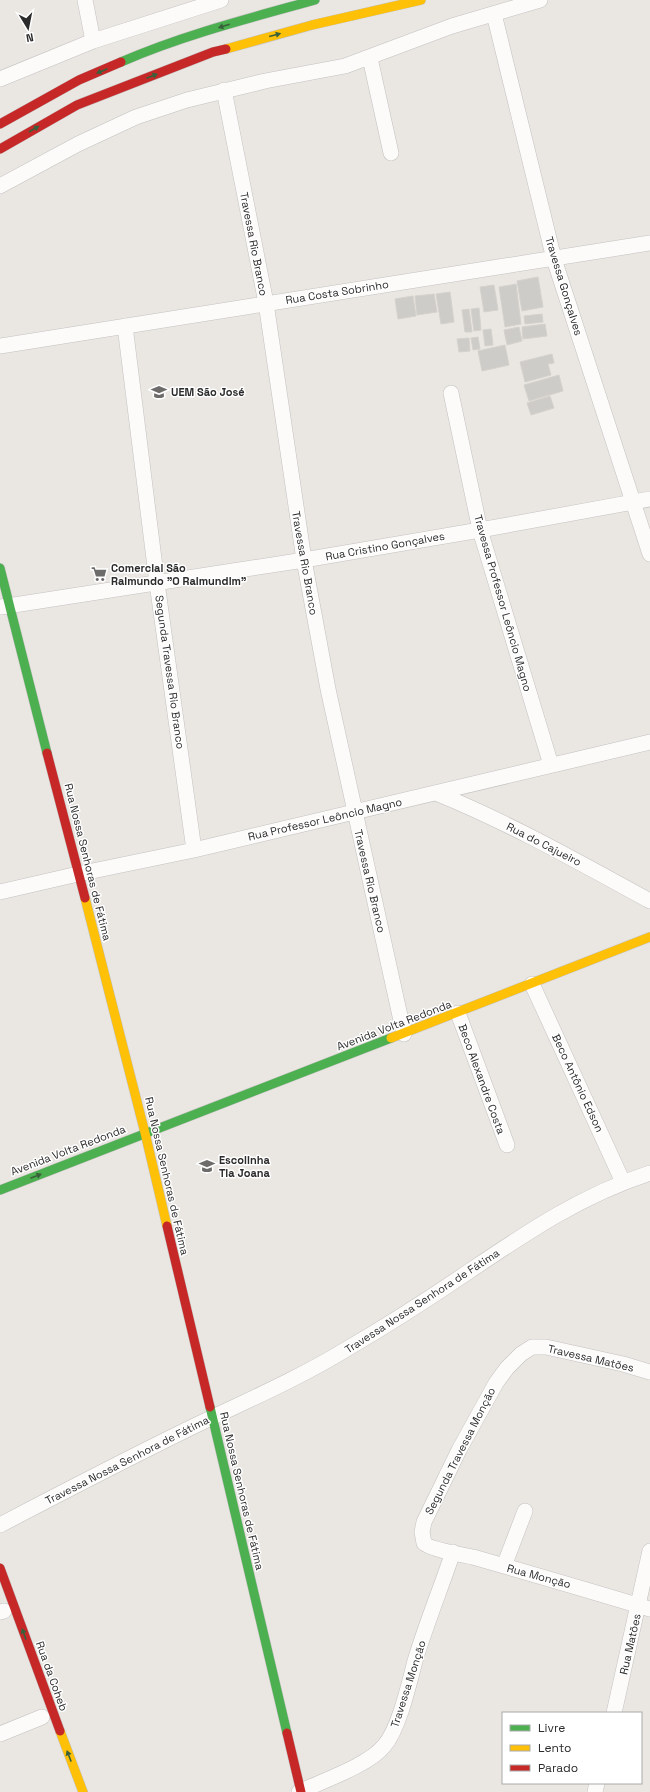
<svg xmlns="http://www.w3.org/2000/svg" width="650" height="1792" font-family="'Space Grotesk',sans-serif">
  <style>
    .building { fill: #ceccc8; stroke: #d5d2cd }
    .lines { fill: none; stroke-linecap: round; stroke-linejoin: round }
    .street-casing { stroke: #c3c2c2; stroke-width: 16 }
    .fast-casing { stroke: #c3c2c2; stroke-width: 10 }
    .slow-casing { stroke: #c3c2c2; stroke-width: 10 }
    .jam-casing { stroke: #c3c2c2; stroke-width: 10 }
    .street { stroke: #fcfbfa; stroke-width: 15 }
    .fast { stroke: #4caf50; stroke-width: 9 }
    .slow { stroke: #ffc107; stroke-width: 9 }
    .jam { stroke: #c62828; stroke-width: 9 }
    .oneway { fill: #38603a }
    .labels { text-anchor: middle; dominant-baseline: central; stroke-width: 3; stroke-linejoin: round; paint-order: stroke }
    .street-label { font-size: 11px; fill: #2b2b2b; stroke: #fff }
    .poi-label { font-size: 11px; font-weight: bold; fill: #2b2b2b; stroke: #fff; text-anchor: start }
  </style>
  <rect width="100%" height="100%" fill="#eae6e1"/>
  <path class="building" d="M538,277L543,307L522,311L517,281Z
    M516,284L521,324L505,327L499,287Z
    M494,285L498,310L484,312L480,287Z
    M450,292L454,322L441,324L436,294Z
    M434,294L437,312L417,315L415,296Z
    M413,296L416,316L398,319L395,299Z
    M479,308L481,330L474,331L471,309Z
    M469,309L472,332H465L462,310Z
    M542,314L543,322L525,324L524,316Z
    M545,324L547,336L523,339L522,327Z
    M519,327L522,341L507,345L504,330Z
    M491,329L493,345L485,346L483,330Z
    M478,337L480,349L473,350L471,338Z
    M469,338L470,351L459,352L457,339Z
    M505,345L509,365L482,371L478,351Z
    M552,354L554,363L548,364L551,375L525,382L520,362Z
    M559,375L563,391L529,401L524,385Z
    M550,396L554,408L531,415L527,403Z"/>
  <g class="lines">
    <defs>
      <path id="street" d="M85,0L93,41
        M494,14L554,259L650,554
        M370,58L391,153
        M0,79L93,41L221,0
        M224,90L266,303L304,560L328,689L404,1034
        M0,186L78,144L136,117L187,100L265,81L345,66L452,26L540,0
        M125,326L157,583L194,850
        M0,346L650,243
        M451,393L480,530L551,765
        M1,607L304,560L480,530L650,499
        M436,793C510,823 580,863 650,901
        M0,892L78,874L194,850L650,742
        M532,984L623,1182
        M458,1013L507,1145
        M650,1372L623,1364L546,1347H532L521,1354L507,1368L496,1383L459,1450L424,1522L422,1532L424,1543C429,1549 463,1555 473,1557C532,1574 591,1591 650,1609
        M0,1525C61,1493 123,1461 186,1430C239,1404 294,1381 345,1350C388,1325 430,1298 471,1270C529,1231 582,1195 650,1173
        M504,1566L525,1511
        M0,1612L4,1611
        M614,1713L650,1551
        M0,1734L42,1717
        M299,1792C322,1781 369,1765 384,1746C399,1729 409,1684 415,1661C426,1624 441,1588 453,1552
        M595,1792L597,1783"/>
      <path id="fast" d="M121,62C183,35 250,18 315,0
        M0,568L47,753
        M0,1190L391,1038
        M210,1407L287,1733"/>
      <path id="slow" d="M226,49L312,25L421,0
        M85,898L145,1133L167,1226
        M391,1038L650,937
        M60,1731L83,1792"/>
      <path id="jam" d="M0,124L79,80L121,62
        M0,149L77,105L213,52L226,49
        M47,753L85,898
        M167,1226L210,1407
        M0,1568L60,1731
        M287,1733L301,1792"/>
    </defs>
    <use href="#street" class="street-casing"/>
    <use href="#fast" class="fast-casing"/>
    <use href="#slow" class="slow-casing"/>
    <use href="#jam" class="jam-casing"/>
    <use href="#street" class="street"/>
    <use href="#fast" class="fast"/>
    <use href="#slow" class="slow"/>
    <use href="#jam" class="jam"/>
  </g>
  <defs><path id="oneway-solid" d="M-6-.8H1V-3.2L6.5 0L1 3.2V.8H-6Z"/></defs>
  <g class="oneway">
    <use href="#oneway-solid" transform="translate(224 26) rotate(162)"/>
    <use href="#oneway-solid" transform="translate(275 35) rotate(-15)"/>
    <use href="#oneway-solid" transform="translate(102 71) rotate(157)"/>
    <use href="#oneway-solid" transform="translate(152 76) rotate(-21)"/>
    <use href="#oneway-solid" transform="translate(34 129) rotate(-30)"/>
    <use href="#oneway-solid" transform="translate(36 1176) rotate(-21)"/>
    <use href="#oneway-solid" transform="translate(24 1634) rotate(-110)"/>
    <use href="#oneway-solid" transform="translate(69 1756) rotate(-111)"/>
  </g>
  <defs>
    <symbol id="school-bare" viewBox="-9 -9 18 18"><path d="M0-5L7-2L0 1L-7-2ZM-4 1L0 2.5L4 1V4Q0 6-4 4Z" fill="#6e6c6b" stroke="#fff" stroke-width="2.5" paint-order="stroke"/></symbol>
    <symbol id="supermarket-bare" viewBox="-9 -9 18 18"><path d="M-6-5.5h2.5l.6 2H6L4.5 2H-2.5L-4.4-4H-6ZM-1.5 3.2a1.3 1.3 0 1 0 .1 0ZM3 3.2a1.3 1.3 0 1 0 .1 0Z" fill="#6e6c6b" stroke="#fff" stroke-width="2.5" paint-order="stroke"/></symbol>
  </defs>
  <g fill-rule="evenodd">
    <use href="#school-bare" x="148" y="381" width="22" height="22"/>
    <use href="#supermarket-bare" x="88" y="563" width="22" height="22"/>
    <use href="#school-bare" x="196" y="1155" width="22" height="22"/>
  </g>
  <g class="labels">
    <g class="street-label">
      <text transform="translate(254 244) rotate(79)">Travessa Rio Branco</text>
      <text transform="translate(564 286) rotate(73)">Travessa Gonçalves</text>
      <text transform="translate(337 292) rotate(-9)">Rua Costa Sobrinho</text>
      <text transform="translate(385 546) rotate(-10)">Rua Cristino Gonçalves</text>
      <text transform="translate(305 563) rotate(80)">Travessa Rio Branco</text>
      <text transform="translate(503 603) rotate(74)">Travessa Professor Leôncio Magno</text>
      <text transform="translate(170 672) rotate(82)">Segunda Travessa Rio Branco</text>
      <text transform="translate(325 819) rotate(-13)">Rua Professor Leôncio Magno</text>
      <text transform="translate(544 844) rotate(27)">Rua do Cajueiro</text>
      <text transform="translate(88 862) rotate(76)">Rua Nossa Senhoras de Fátima</text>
      <text transform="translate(370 881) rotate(77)">Travessa Rio Branco</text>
      <text transform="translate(394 1025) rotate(-21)">Avenida Volta Redonda</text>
      <text transform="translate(482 1079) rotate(70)">Beco Alexandre Costa</text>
      <text transform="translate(578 1083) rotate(65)">Beco Antônio Edson</text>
      <text transform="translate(68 1150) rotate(-21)">Avenida Volta Redonda</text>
      <text transform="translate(167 1176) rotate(77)">Rua Nossa Senhoras de Fátima</text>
      <text transform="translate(422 1301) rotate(-33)">Travessa Nossa Senhora de Fátima</text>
      <text transform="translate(591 1358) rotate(13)">Travessa Matões</text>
      <text transform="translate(460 1451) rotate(-63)">Segunda Travessa Monção</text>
      <text transform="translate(127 1460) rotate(-27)">Travessa Nossa Senhora de Fátima</text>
      <text transform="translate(242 1491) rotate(77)">Rua Nossa Senhoras de Fátima</text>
      <text transform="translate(539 1576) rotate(15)">Rua Monção</text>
      <text transform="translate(630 1644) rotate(-77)">Rua Matões</text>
      <text transform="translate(52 1676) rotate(70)">Rua da Coheb</text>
      <text transform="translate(408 1684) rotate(-72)">Travessa Monção</text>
    </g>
    <g class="poi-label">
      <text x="171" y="392">UEM São José</text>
      <text x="111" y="568">Comercial São<tspan x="111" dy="13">Raimundo "O Raimundim"</tspan></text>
      <text x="219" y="1160">Escolinha<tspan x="219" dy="13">Tia Joana</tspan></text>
    </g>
  </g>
  <rect x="502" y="1712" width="140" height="72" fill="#ffffff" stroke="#aaaaaa"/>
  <rect x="510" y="1725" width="20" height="6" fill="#4caf50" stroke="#aaaaaa"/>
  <text x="538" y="1732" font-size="12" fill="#2b2b2b">Livre</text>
  <rect x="510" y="1745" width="20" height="6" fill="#ffc107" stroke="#aaaaaa"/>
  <text x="538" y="1752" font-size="12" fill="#2b2b2b">Lento</text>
  <rect x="510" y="1765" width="20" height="6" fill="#c62828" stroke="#aaaaaa"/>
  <text x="538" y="1772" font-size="12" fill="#2b2b2b">Parado</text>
  <g transform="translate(28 28) rotate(170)" stroke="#ffffff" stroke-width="3" paint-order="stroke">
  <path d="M0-3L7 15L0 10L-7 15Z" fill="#2b2b2b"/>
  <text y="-6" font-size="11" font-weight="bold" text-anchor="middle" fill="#2b2b2b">N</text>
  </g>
</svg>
